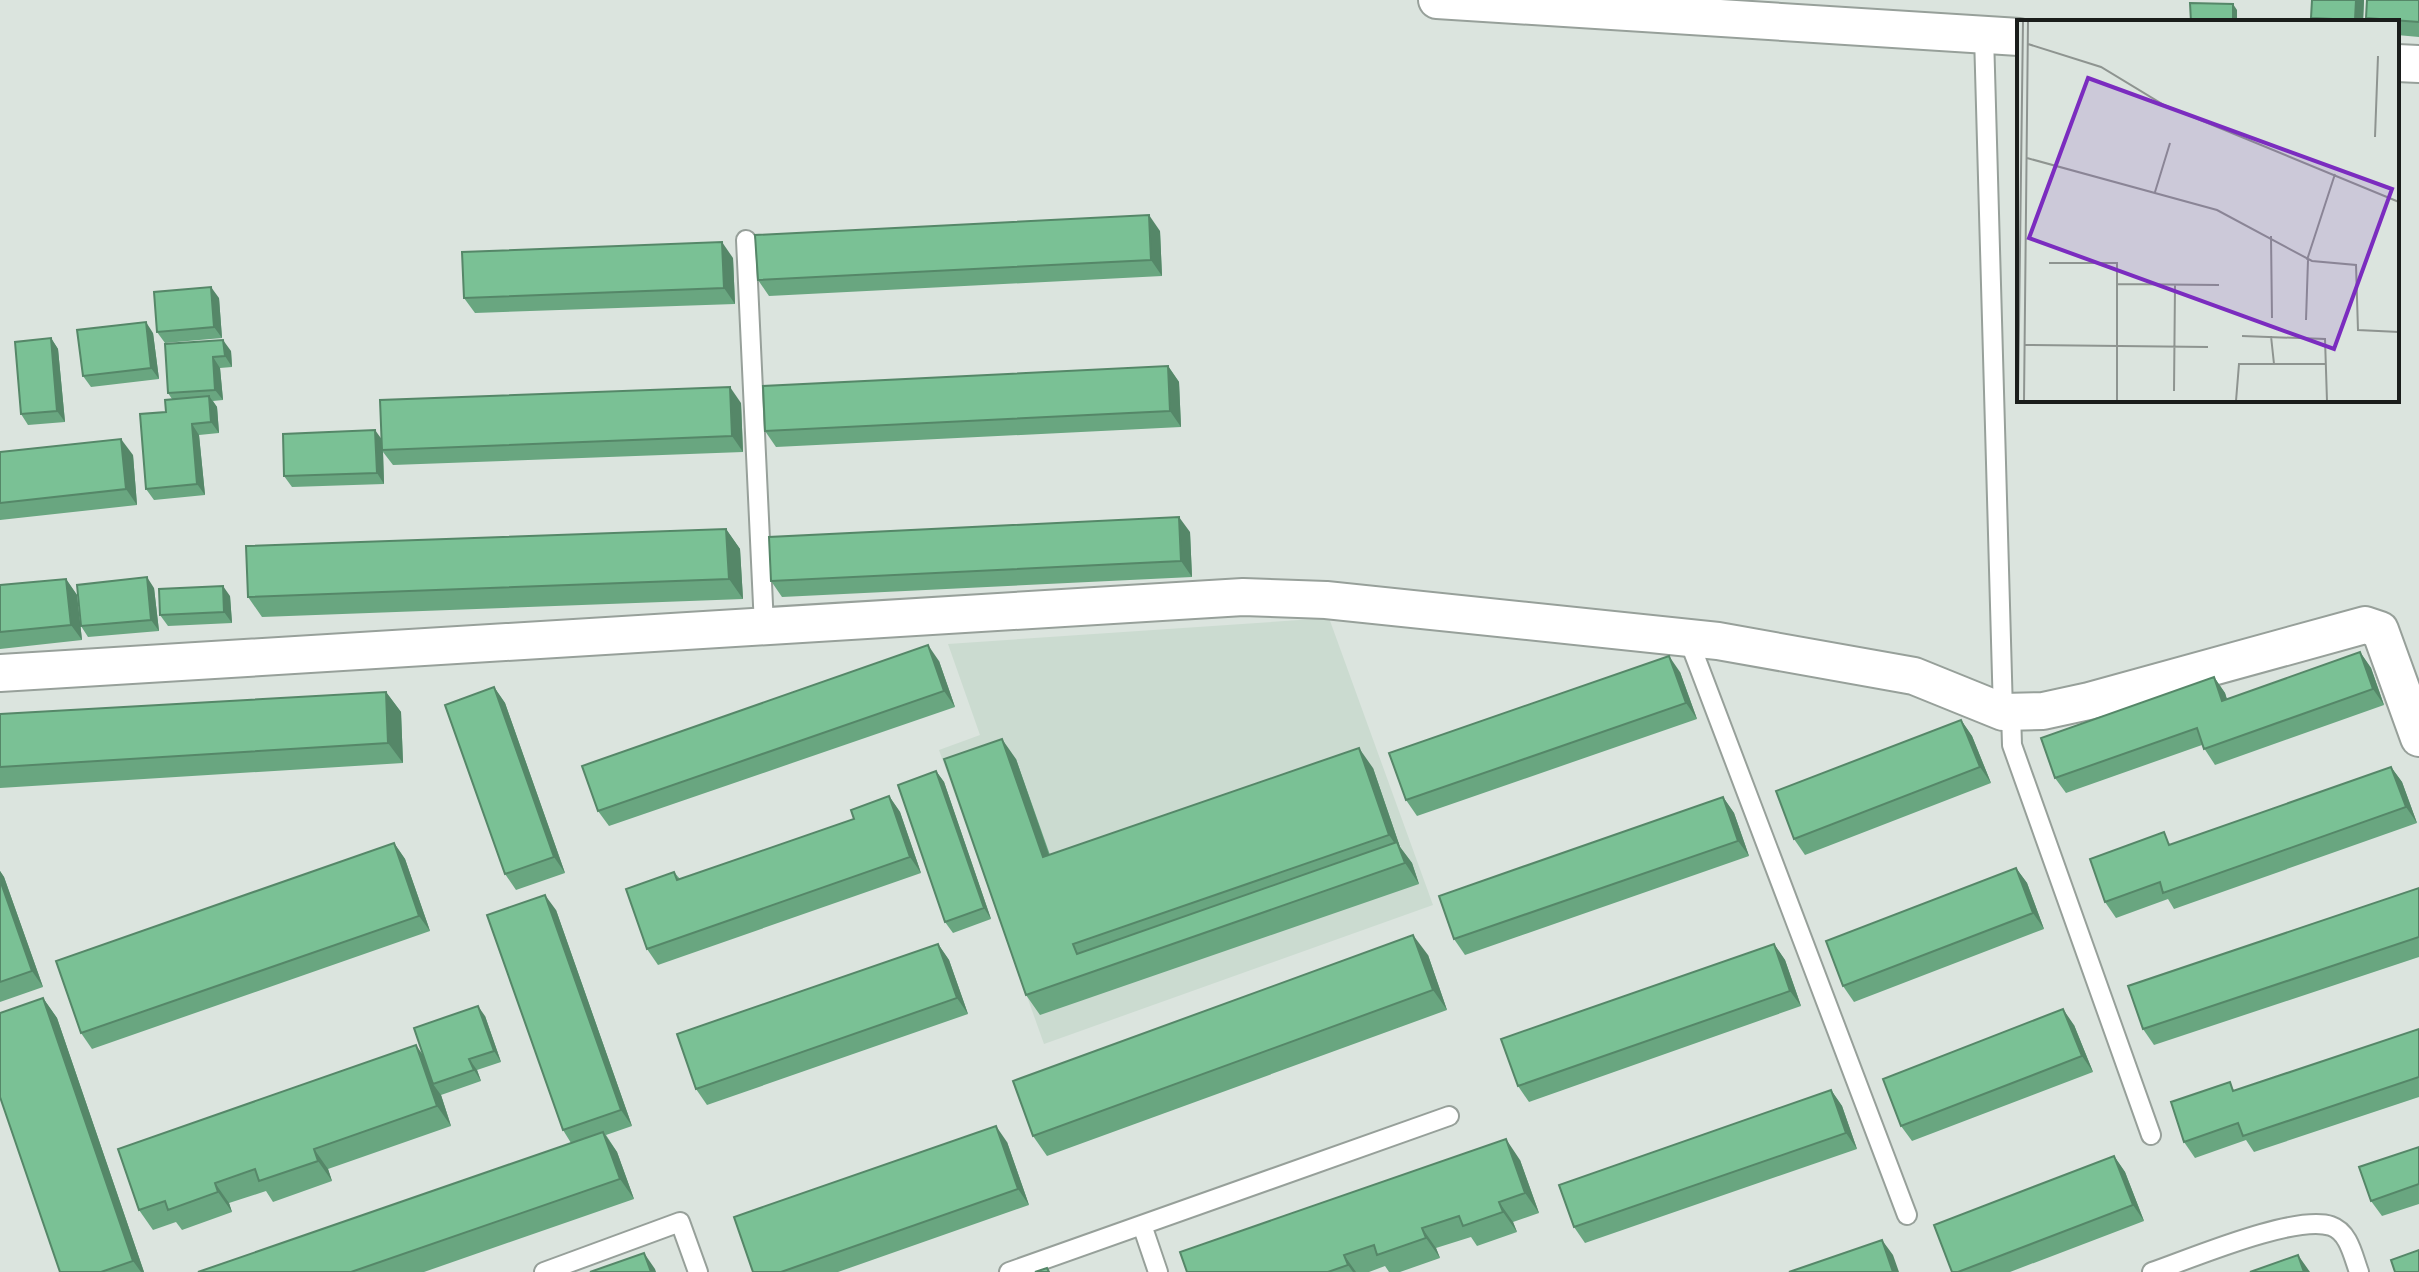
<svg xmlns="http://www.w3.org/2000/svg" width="2419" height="1272" font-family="Lato,sans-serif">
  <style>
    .built { fill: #cbdbd0 }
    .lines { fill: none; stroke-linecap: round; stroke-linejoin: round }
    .lane-casing { stroke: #97a09a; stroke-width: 22 }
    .street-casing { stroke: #97a09a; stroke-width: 40 }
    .lane { stroke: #fff; stroke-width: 18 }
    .street { stroke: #fff; stroke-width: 36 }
    .wall { fill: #69a680 }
    .shaded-wall { fill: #558768 }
    .building { fill: #7ac195; stroke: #558768; stroke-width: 2 }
    .inset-road { fill: none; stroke: #8e9490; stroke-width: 2 }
    .view { fill: #7b2cbf; fill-opacity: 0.15; stroke: #7b2cbf; stroke-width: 4 }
    .inset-edge { fill: none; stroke: #1a1d1b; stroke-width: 4 }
  </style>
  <rect width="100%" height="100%" fill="#dbe4de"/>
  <path class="built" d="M1329,618L1433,905L1044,1044L939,750L980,735L948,644Z"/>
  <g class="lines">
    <defs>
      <path id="lane" d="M1984,35L2003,712
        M746,240L764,626
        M1688,638L1907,1215
        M2011,712L2012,745L2151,1135
        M1142,1225L1158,1272
        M544,1272L680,1222L698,1272
        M1009,1272L1449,1116
        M2152,1272C2190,1259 2295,1214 2331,1226C2349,1232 2353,1256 2359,1272"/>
      <path id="street" d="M1437,0L2019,37
        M2397,63L2419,64
        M0,673L1243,597L1326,600L1718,641L1914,676L2003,712L2043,711L2089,701L2365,625L2380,630L2419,738"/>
    </defs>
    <use href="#lane" class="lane-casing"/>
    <use href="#street" class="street-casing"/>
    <use href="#lane" class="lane"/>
    <use href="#street" class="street"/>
  </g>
  <path class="wall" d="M2312,0H2364L2363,22H2314L2311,18Z
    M2419,0V37L2397,35V22H2368L2366,18Z
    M1160,231L1162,276L769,296L758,280Z
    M733,258L735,304L475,313L464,298Z
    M219,298L222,338L165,343L157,332Z
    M153,333L159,379L91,387L83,376Z
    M51,338L58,349L65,422L28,425L21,414Z
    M165,344L231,351L232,367L220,368L223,400L213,401L217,407L219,433L199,435L205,495L154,500L146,489L166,412L172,399L168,393Z
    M1168,366L1179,382L1181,427L776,447L765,431Z
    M741,403L743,452L393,465L383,452L384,484L292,487L284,476L381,439Z
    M0,452L133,455L137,505L0,520Z
    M726,529L740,549L743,599L262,617L248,597Z
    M1190,532L1192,577L782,597L771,581Z
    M66,579L77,595L82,640L0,649V585Z
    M154,588L159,631L88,637L81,626Z
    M230,596L232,623L168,626L160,615Z
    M2360,652L2371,668L2384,705L2215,765L2202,745L2066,793L2055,778L2214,677L2225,693L2227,700Z
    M939,661L955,707L609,826L598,811Z
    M1680,672L1697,719L1417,816L1406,800Z
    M494,687L505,703L565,873L516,890L505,874Z
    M386,692L401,712L403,763L0,788V714Z
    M1961,720L1972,736L1991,783L1805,855L1794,839Z
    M1016,759L1050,855L1373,768L1400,847L1412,863L1419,884L1040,1015L1026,995Z
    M2391,767L2402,782L2417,823L2174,909L2168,899L2116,918L2105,902Z
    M936,771L944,782L991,919L953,933L945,922Z
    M889,796L900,812L921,873L658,965L647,949L674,872L680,879L854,819Z
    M1723,797L1734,813L1749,856L1465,955L1454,939Z
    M394,843L405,859L430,931L92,1049L81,1033Z
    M2016,868L2027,883L2044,929L1854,1002L1843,986Z
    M0,871L4,877L43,987L0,1002Z
    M2419,888V957L2154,1045L2143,1029Z
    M556,910L632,1126L606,1135L617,1152L634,1199L424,1272H198L571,1143L563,1130Z
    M938,944L949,960L968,1014L707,1105L696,1089Z
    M1774,944L1785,960L1801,1006L1529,1102L1518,1086Z
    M1428,955L1447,1010L1047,1156L1033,1136Z
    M43,998L57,1018L144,1272H60Z
    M485,1016L501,1062L477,1070L481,1081L441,1095L451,1126L328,1169L332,1181L273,1202L266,1191L229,1203L232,1212L182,1230L176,1222L153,1230L139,1210L423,1055Z
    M2074,1025L2093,1072L1912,1141L1901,1126Z
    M2419,1029V1097L2254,1152L2246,1140L2195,1158L2184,1142L2236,1090Z
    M1831,1090L1842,1106L1857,1149L1585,1243L1574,1227Z
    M1007,1142L1029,1205L838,1272H753Z
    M2419,1147V1204L2382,1216L2371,1201Z
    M2114,1156L2125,1172L2144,1221L2010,1272H1952Z
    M1520,1160L1539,1213L1513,1222L1517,1232L1477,1246L1471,1237L1436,1248L1440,1258L1400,1272H1389L1385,1266L1369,1272H1187Z"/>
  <path class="shaded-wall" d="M2356,0H2364L2363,22H2356L2355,20Z
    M2233,4L2237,10V22H2233Z
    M1149,215L1160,231L1162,276L1151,260Z
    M722,242L733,258L735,304L724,288Z
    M211,287L219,298L222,338L214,327Z
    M146,322L153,333L159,379L151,368Z
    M51,338L58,349L65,422L57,411Z
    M223,340L231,351L232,367L225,356Z
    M213,357L220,368L223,400L215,390Z
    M1168,366L1179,382L1181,427L1170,411Z
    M730,387L741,403L743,452L732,436Z
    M209,396L217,407L219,433L211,422Z
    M192,424L199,435L205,495L197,484Z
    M375,430L383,441L382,450L383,452L384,484L377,473Z
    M121,439L133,455L137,505L126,489Z
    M1179,517L1190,532L1192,577L1181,561Z
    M726,529L740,549L743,599L729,579Z
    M147,577L154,588L159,631L151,620Z
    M66,579L77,595L82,640L71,625Z
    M223,586L230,596L232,623L224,612Z
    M928,645L939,661L955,707L944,691Z
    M2360,652L2371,668L2384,705L2373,689Z
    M1669,656L1680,672L1697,719L1686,703Z
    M2214,677L2225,693L2233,717L2222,701Z
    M494,687L505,703L565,873L554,857Z
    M386,692L401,712L403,763L388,743Z
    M1961,720L1972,736L1991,783L1980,767Z
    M1002,739L1016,759L1057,878L1043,857Z
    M1359,748L1373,768L1400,847L1412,863L1419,884L1405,863L1400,851L1389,835Z
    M2391,767L2402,782L2417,823L2406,807Z
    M936,771L944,782L991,919L984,908Z
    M889,796L900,812L921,873L910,857Z
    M1723,797L1734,813L1749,856L1738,841Z
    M394,843L405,859L430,931L419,916Z
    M2016,868L2027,883L2044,929L2033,913Z
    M0,871L4,877L43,987L32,971L0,880Z
    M545,895L556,910L632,1126L621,1110Z
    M1413,935L1428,955L1447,1010L1433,990Z
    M938,944L949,960L968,1014L957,998Z
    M1774,944L1785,960L1801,1006L1790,991Z
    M43,998L57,1018L144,1272H141L133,1261Z
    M478,1006L485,1016L501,1062L494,1051Z
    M2063,1009L2074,1025L2093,1072L2082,1056Z
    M416,1045L430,1065L433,1084L441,1095L451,1126L437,1106Z
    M469,1059L477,1070L481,1081L474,1070Z
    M1831,1090L1842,1106L1857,1149L1846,1133Z
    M996,1126L1007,1142L1029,1205L1018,1189Z
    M603,1132L617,1152L634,1199L620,1179Z
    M1506,1139L1520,1160L1539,1213L1525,1193Z
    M314,1149L328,1169L332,1181L318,1161Z
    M2114,1156L2125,1172L2144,1221L2133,1205Z
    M215,1183L229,1203L232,1212L218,1192Z
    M1499,1202L1513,1222L1517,1232L1503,1212Z
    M1422,1228L1436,1248L1440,1258L1426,1238Z
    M1882,1240L1893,1255L1899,1272H1893Z
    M644,1253L655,1269L656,1272H651Z
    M1344,1255L1356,1272H1353L1348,1265Z
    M2298,1255L2310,1272H2304Z"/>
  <path class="building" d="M2312,0H2356L2355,20L2311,18Z
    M2367,0H2419V22L2366,18Z
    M2190,3L2233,4V22H2191Z
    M1149,215L1151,260L758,280L755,235Z
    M722,242L724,288L464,298L462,252Z
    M211,287L214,327L157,332L154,292Z
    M146,322L151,368L83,376L77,330Z
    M51,338L57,411L21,414L15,342Z
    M223,340L225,356L213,357L215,390L168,393L165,344Z
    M1168,366L1170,411L765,431L763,386Z
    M730,387L732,436L382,450L380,400Z
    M209,396L211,422L192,424L197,484L146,489L140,414L166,412L165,400Z
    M375,430L377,473L284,476L283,434Z
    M121,439L126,489L0,503V452Z
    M1179,517L1181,561L771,581L769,537Z
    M726,529L729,579L248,597L246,546Z
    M147,577L151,620L81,626L77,585Z
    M66,579L71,625L0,632V585Z
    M223,586L224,612L160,615L159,589Z
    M928,645L944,691L598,811L582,766Z
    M2360,652L2373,689L2204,749L2197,728L2055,778L2041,738L2214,677L2222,701Z
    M1669,656L1686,703L1406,800L1389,753Z
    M494,687L554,857L505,874L445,705Z
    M386,692L388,743L0,767V714Z
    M1961,720L1980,767L1794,839L1776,791Z
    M1002,739L1043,857L1359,748L1389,835L1073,944L1077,954L1397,842L1405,863L1026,995L944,759Z
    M2391,767L2406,807L2163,893L2160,882L2105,902L2090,859L2164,832L2169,845Z
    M936,771L984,908L945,922L898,785Z
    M889,796L910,857L647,949L626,889L674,872L677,880L854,819L851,810Z
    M1723,797L1738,841L1454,939L1439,896Z
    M394,843L419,916L81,1033L56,961Z
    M2016,868L2033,913L1843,986L1826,941Z
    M0,880L32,971L0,982Z
    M2419,888V937L2143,1029L2128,986Z
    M545,895L621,1110L563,1130L487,915Z
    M1413,935L1433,990L1033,1136L1013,1081Z
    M938,944L957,998L696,1089L677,1034Z
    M1774,944L1790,991L1518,1086L1501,1039Z
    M43,998L133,1261L101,1272H60L0,1097V1013Z
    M478,1006L494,1051L469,1059L474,1070L433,1084L414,1028Z
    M2063,1009L2082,1056L1901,1126L1883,1079Z
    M2419,1029V1077L2243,1136L2238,1123L2184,1142L2171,1102L2230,1082L2233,1091Z
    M416,1045L437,1106L314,1149L318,1161L259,1181L255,1169L215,1183L218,1192L168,1210L165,1201L139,1210L118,1149Z
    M1831,1090L1846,1133L1574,1227L1559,1185Z
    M996,1126L1018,1189L781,1272H753L734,1217Z
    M603,1132L620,1179L351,1272H198Z
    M1506,1139L1525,1193L1499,1202L1503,1212L1463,1226L1459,1216L1422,1228L1426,1238L1377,1255L1374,1245L1344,1255L1348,1265L1328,1272H1187L1180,1252Z
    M2419,1147V1184L2371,1201L2359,1167Z
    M2114,1156L2133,1205L1958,1272H1952L1934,1225Z
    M1882,1240L1893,1272H1789Z
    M2419,1250V1272H2395L2391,1260Z
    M644,1253L651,1272H590Z
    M2298,1255L2304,1272H2250Z
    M1047,1268L1049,1272H1035Z"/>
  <g transform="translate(2017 20)">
    <rect width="382" height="382" fill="#dbe4de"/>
    <path class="inset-road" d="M11,24L84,47L147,85L382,182M358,117L361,36M10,138L200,190L295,241L339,245L341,310L382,312M138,172L153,123M254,216L255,298M290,240L318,154M32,243H100V381M100,264L202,265M289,300L291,240M225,316L308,319L310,381M254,316L257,344M8,325L191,327M157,371L158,265M1,381L6,1M7,381L11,1M219,381L222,344H309"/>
    <path class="view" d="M71,58L375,169L317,329L12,218Z"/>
    <rect width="382" height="382" class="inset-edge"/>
  </g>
</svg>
